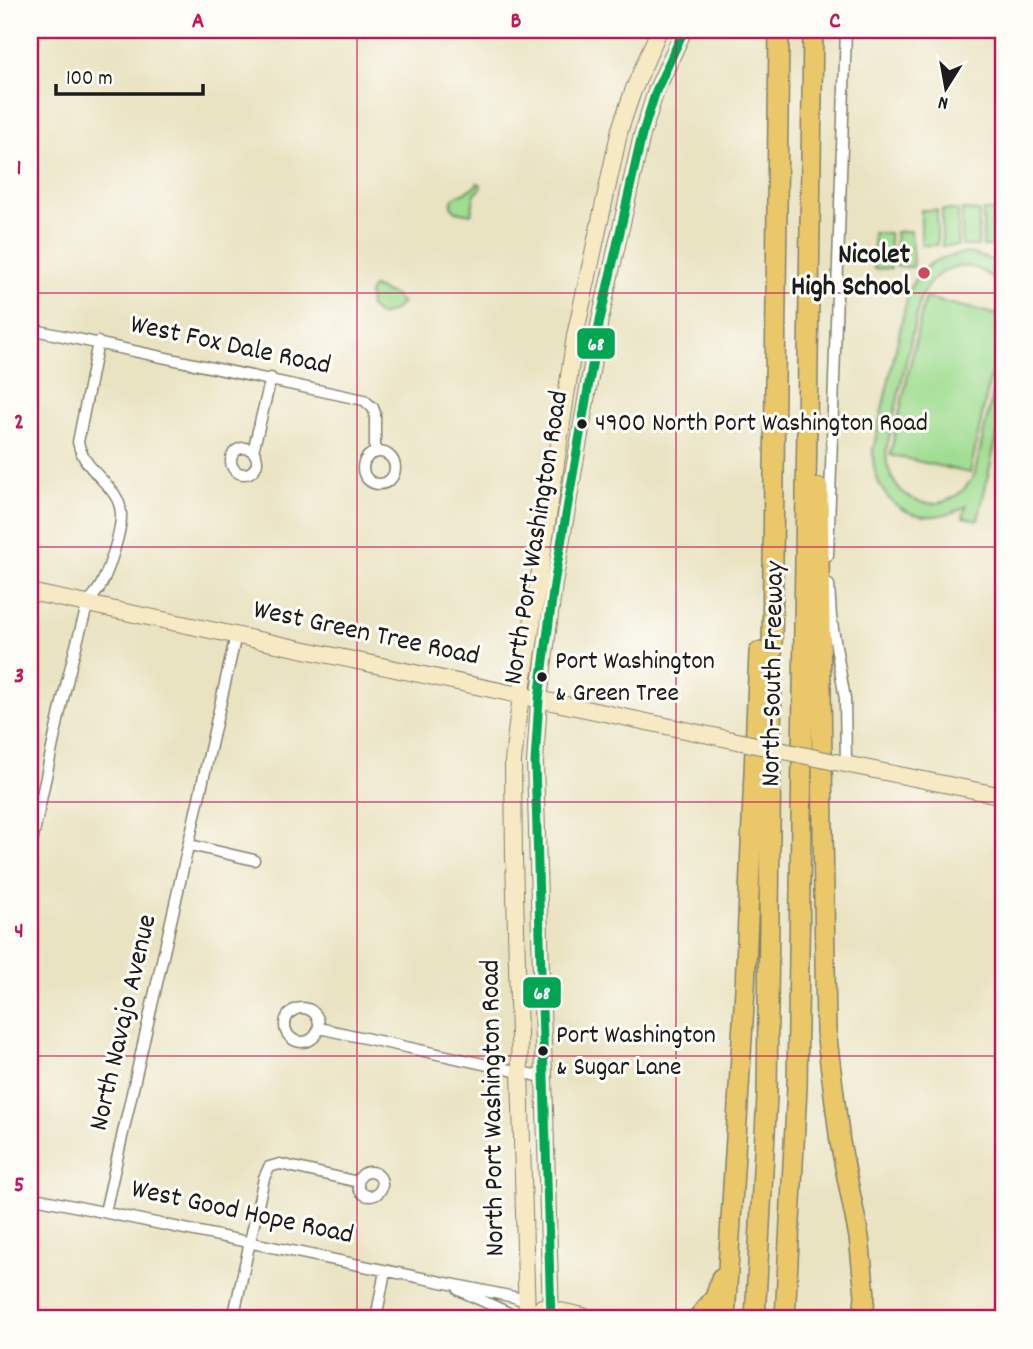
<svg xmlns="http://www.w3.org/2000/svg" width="1033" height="1349" font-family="Dekko,sans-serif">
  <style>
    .green { fill: #a0dd92; stroke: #5e7c57; stroke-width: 2 }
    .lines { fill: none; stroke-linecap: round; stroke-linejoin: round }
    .street-casing { stroke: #83806f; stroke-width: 13 }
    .secondary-casing { stroke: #83806f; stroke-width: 18 }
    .highway-casing { stroke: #83806f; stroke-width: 22 }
    .street { stroke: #fff; stroke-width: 10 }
    .secondary { stroke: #f7e9c3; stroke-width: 16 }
    .highway { stroke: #eac769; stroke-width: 19 }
    .secondary-bridge-casing { stroke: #83806f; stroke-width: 18; stroke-linecap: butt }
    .secondary-bridge { stroke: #f7e9c3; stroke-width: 16 }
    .bus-1-casing { stroke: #fdfcf7; stroke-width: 14 }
    .bus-1 { stroke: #00a651; stroke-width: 9 }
    .grid { fill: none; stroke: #c2185b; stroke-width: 2; stroke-opacity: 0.55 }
    .poi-dot { fill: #d1495b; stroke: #fdfcf7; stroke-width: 2.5 }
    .bus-dot { fill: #1c1c1c; stroke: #fdfcf7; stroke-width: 2.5 }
    .labels { text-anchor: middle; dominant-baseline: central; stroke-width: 6; stroke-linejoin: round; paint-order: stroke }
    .bus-label { font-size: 26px; fill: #1c1c1c; stroke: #fdfcf7; text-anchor: start }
    .poi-label { font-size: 28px; font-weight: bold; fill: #1c1c1c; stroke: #fdfcf7; text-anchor: end }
    .street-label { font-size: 28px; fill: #1c1c1c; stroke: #fdfcf7 }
    .line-badge { stroke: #fdfcf7; stroke-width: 2.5 }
    .badge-label { font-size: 19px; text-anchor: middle; font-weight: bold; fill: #fff }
    .neatline { fill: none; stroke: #c2185b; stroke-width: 2.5 }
    .grid-label { font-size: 23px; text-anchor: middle; font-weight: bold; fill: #c2185b }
  </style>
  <rect width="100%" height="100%" fill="#fdfcf7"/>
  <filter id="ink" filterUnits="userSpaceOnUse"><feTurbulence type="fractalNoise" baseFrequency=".0143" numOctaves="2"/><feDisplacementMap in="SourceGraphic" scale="14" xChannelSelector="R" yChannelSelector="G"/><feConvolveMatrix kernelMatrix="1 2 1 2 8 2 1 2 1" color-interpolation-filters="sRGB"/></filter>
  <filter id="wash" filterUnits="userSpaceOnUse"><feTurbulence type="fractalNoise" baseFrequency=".00686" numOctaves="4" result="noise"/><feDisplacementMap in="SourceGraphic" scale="28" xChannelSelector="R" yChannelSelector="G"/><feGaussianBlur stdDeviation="1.57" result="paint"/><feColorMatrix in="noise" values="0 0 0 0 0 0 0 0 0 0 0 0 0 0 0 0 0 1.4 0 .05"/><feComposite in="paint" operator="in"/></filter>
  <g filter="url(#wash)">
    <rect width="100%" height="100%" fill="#eae3c2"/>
    <path class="green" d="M477,183L481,184L480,190L475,193L471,214L456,211L451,206L453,198L476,186Z
      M921,210H937V245H921Z
      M942,210H958V246H942Z
      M962,210L979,211L978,246H962Z
      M983,211H999V246H983Z
      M911,231L913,267H897L895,232Z
      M873,233H889L891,268L874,269Z
      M969,253L991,260L1003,269V289C977,255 937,260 920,299L886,451C886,507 950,524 975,473L1003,345V409L978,520L963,517L966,506C919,533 871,504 873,450L909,290C923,262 939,256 969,253Z
      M373,287L395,296L402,303L394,311L380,316L370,307L369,293Z
      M925,298L1003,316L970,473L890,455Z"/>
  </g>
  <g filter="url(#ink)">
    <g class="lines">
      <defs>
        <path id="street" d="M30,329L364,400L373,408L375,413V453
          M231 461a13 13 0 1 1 26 0a13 13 0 1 1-26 0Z
          M253,451L271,378
          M363 468a16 16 0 1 1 32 0a16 16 0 1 1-32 0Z
          M828,555L846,30
          M829,585L831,617L845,699L846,763
          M190,845L254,860
          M30,851C48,770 63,687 87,607C90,598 97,593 101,585C109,569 122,531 121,513C119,484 85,475 78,442L98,342
          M285 1025a17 17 0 1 1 34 0a17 17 0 1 1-34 0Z
          M319,1028L543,1077
          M358 1184a12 12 0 1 1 24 0a12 12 0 1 1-24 0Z
          M30,1197L514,1297L527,1302
          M105,1212L236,635
          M459,1290L522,1319
          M233,1319L264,1178L269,1167L280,1164L358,1182
          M376,1319L385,1271"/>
        <path id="secondary" d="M30,592L742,742
          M835,762L1003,796
          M542,1307L597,1319
          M527,1319L514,858L513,762L517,724L575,336L620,129L633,91L659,30
          M551,1319L535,762L539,699L554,584L600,320L642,135L656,91L684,30"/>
        <path id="highway" d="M818,488L826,1031L840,1142L859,1237L865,1295L863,1319
          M697,1319L715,1298L721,1278
          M725,1319L745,989L759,652
          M755,1319L767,1096L779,30
          M785,1319L797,1087L813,30"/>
      </defs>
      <use href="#street" class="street-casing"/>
      <use href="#secondary" class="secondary-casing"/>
      <use href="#highway" class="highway-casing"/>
      <use href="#street" class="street"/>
      <use href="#secondary" class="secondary"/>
      <use href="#highway" class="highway"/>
      <defs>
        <path id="secondary-bridge" d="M742,742L835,762"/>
      </defs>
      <use href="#secondary-bridge" class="secondary-bridge-casing"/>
      <use href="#secondary-bridge" class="secondary-bridge"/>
      <defs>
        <path id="bus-1" d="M551,1319L535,762L539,699L554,584L600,320L642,135L656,91L684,30"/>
      </defs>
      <use href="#bus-1" class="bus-1-casing"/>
      <use href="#bus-1" class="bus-1"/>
    </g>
  </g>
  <path class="grid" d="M357,30V1319M676,30V1319M30,293H1003M30,547H1003M30,802H1003M30,1056H1003"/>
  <circle class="poi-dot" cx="924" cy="273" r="7"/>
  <g class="bus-dot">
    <circle cx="582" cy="424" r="6"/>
    <circle cx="542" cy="677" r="6"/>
    <circle cx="543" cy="1051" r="6"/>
  </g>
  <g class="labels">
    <g class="bus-label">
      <text x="595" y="424">4900 North Port Washington Road</text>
      <text x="555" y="662">Port Washington<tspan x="555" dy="32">&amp; Green Tree</tspan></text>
      <text x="556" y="1036">Port Washington<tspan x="556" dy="32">&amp; Sugar Lane</tspan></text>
    </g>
    <g class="poi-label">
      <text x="910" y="257">Nicolet<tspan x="910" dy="32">High School</tspan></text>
    </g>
    <g class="street-label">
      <text transform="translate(230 347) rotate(12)">West Fox Dale Road</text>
      <text transform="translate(538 538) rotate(-81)">North Port Washington Road</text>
      <text transform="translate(366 635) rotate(12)">West Green Tree Road</text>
      <text transform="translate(775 674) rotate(-89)">North-South Freeway</text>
      <text transform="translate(125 1023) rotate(-77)">North Navajo Avenue</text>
      <text transform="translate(495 1108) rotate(-91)">North Port Washington Road</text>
      <text transform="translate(242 1214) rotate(12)">West Good Hope Road</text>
    </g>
  </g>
  <g class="line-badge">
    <rect x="576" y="327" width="40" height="33" rx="7" fill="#00a651"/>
    <rect x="522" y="976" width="40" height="33" rx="7" fill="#00a651"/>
  </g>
  <g class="badge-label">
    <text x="596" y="350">68</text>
    <text x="542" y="999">68</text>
  </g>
  <rect width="1033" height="1349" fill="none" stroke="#fdfcf7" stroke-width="77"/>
  <g transform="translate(946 88) rotate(191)" stroke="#fdfcf7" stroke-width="5" paint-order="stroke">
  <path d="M0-5L12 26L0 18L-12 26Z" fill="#1c1c1c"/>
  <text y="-10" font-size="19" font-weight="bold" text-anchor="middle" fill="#1c1c1c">N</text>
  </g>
  <path d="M56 84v10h147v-10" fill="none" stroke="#1c1c1c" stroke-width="3.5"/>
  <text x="66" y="84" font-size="21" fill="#1c1c1c" stroke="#fdfcf7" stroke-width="5" paint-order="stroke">100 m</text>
  <rect x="38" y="38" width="957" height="1272" class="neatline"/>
  <g class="grid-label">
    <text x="198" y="27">A</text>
    <text x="516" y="27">B</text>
    <text x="835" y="27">C</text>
    <text x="19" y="174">1</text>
    <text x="19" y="428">2</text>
    <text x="19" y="682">3</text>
    <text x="19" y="937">4</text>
    <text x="19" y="1191">5</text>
  </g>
</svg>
